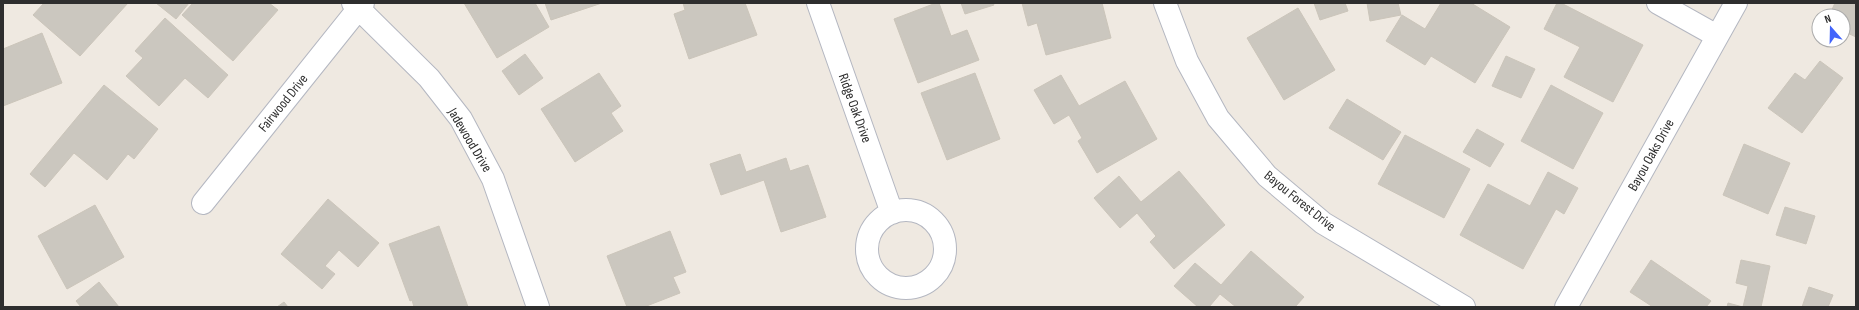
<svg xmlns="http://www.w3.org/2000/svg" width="1859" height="310" font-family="'Sofia Sans Condensed',sans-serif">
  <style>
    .building { fill: #cbc7bf; stroke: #cbc5ba }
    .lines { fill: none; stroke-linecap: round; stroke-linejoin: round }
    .minor-casing { stroke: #b4b7c1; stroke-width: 24 }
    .minor { stroke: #fff; stroke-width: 22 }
    .labels { text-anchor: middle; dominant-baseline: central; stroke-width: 4; stroke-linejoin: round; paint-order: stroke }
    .street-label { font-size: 14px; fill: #2e2e2e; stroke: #fff }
  </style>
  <rect width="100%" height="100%" fill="#efe9e1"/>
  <path class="building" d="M44,3H128L80,56L33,15Z
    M156,3H189L176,19Z
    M193,3H269L278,10L233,61L182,15Z
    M464,3H535L549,27L497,58Z
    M545,3H602L551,20Z
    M683,3H745L757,35L689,59L674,14L685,10Z
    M936,3H939L951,36L967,30L979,60L918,83L894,19Z
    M961,3H993L994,5L965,14Z
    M1022,3H1102L1111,38L1046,55L1037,23L1028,26Z
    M1314,3H1345L1348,11L1320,20Z
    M1367,3H1398L1401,15L1370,21Z
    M1441,3H1471L1510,27L1475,83L1431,56L1425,65L1386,41L1402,15L1425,29Z
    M1557,3H1561L1643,45L1613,102L1564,77L1580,47L1544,29Z
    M1835,3H1856V37L1843,31V16H1829Z
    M1298,8L1335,70L1284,100L1247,38Z
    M165,18L228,75L208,98L185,78L159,106L126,76L143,58L135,51Z
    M42,33L62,83L3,106V49Z
    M525,54L543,78L519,95L502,71Z
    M1506,56L1535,69L1521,98L1492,86Z
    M1820,61L1843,78L1802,133L1768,108L1795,73L1805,80Z
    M599,73L621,106L611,113L623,131L575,162L541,109Z
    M975,73L1000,139L947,160L921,93Z
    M1061,75L1079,106L1125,81L1157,139L1097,173L1078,141L1082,138L1069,115L1054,124L1034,90Z
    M104,85L158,129L134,159L128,154L107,180L74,153L45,187L30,174Z
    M1551,85L1603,113L1573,169L1521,141Z
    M1347,99L1401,132L1383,160L1329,128Z
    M1477,129L1504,144L1490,167L1463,152Z
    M1405,135L1470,169L1444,218L1378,184Z
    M1744,144L1790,163L1768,214L1723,195Z
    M740,154L746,172L786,158L790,171L808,165L826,217L781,232L764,180L721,195L710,164Z
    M1179,171L1225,225L1174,269L1150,242L1156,236L1137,213L1120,228L1094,198L1119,176L1141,202Z
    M1548,172L1578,188L1564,214L1556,209L1523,269L1460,235L1488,184L1530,206Z
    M328,199L379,243L358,267L339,250L325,266L335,274L322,289L281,254Z
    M95,205L124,257L67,289L38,236Z
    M1785,207L1815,216L1806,244L1776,235Z
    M439,226L468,307H414L412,300L410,301L389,244Z
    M670,231L686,272L673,277L680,293L644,307H627L607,256Z
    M1251,251L1304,297L1295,307H1236L1220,294L1209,307H1198L1174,286L1195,263L1221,285Z
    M1651,260L1711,301L1706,307H1653L1630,292Z
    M1741,260L1770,266L1761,307H1727L1728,303L1743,307L1748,286L1736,283Z
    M99,282L119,307H81L76,301Z
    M1809,287L1833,295L1828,307H1802Z
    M284,302L288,307H277Z"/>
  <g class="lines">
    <defs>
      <path id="minor" d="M353,3L429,78L461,119L493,179L538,307
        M818,3L892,213
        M1165,3L1187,61L1218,118L1267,176L1323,223L1464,307
        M1658,3L1717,36
        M203,203L363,3
        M867 249a39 39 0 1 1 78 0a39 39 0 1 1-78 0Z
        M1566,307L1736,3"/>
    </defs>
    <use href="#minor" class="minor-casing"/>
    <use href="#minor" class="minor"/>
  </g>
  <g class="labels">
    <g class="street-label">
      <text transform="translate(283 103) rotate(-51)">Fairwood Drive</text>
      <text transform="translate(855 108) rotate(70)">Ridge Oak Drive</text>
      <text transform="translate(470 140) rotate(59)">Jadewood Drive</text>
      <text transform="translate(1651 155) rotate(-61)">Bayou Oaks Drive</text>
      <text transform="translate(1300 201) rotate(39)">Bayou Forest Drive</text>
    </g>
  </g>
  <rect width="1859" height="310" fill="none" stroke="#2e2e2e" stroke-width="8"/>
  <g transform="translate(1831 28) rotate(340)"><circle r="19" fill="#ffffff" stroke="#ababab"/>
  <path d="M0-3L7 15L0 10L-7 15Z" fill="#4264fb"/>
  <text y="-6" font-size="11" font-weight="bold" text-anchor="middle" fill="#2e2e2e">N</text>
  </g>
</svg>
